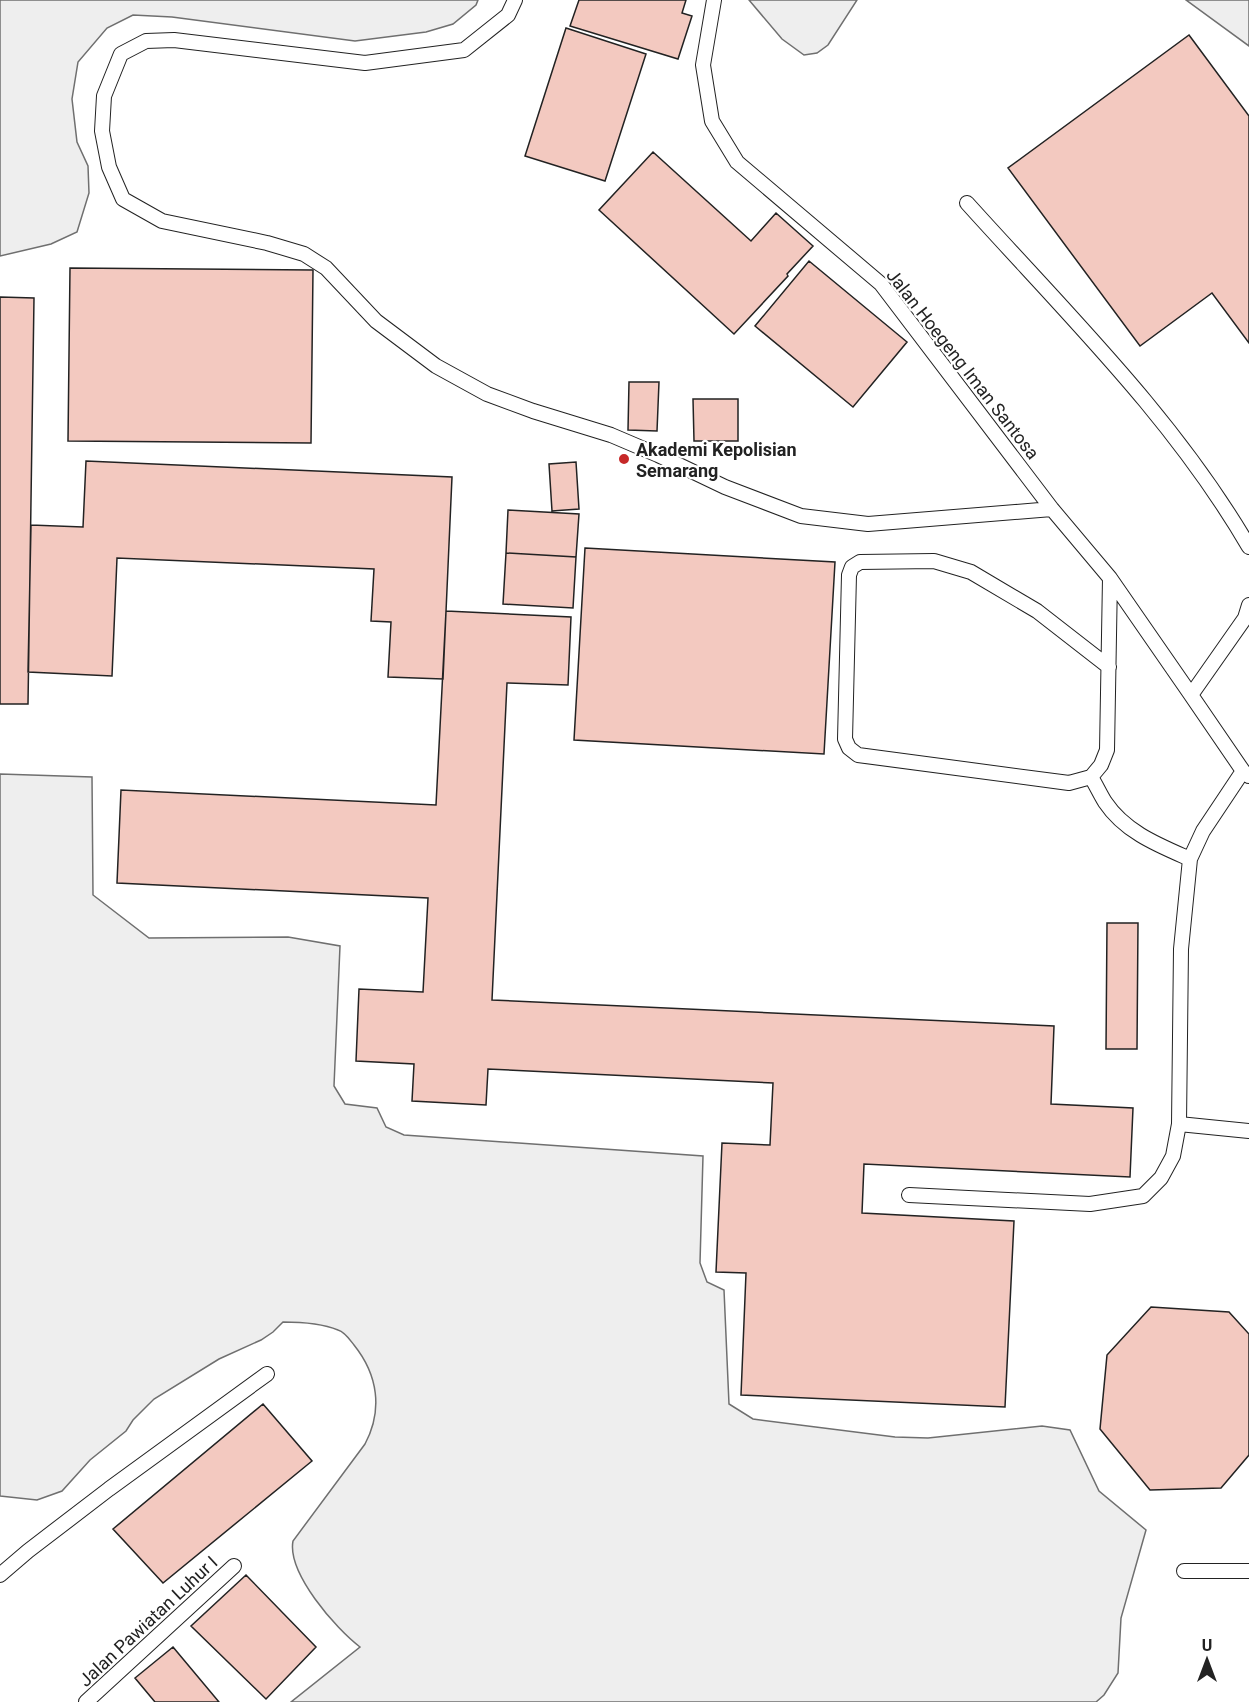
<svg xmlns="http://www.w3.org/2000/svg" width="1249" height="1702" font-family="Roboto,sans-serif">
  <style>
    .green { fill: #eee; stroke: #6f6f6f; stroke-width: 1.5 }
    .building { fill: #f3c9c0; stroke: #222; stroke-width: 1.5 }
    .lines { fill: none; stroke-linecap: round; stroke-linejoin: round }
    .service-casing { stroke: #222; stroke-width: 16 }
    .service { stroke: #fff; stroke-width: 14 }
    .poi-dot { fill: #c62828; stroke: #fff; stroke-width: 2 }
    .labels { text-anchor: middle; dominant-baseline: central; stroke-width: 4.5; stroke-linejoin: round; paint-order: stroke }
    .street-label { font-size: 18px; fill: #222; stroke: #fff }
    .poi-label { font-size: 18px; font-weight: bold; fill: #222; stroke: #fff; text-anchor: start }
  </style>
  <rect width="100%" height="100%" fill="#fff"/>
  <path class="green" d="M0,0H478L476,5L453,24L426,32L355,41L172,17L133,15L107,28L78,62L72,99L77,142L88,166L89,193L77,232L51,244L0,256Z
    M749,0H857L828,45L817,53L804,55L782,39Z
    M1186,0H1249V46Z
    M0,774L92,777L93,895L149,938L288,937L340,946L334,1086L345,1104L377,1108L386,1127L404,1135L703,1156L700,1263L707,1282L724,1290L729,1404L753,1419L895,1437L928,1438L1042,1426L1070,1430L1099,1491L1146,1530L1121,1618L1118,1673L1104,1695L1096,1702H291L360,1647C336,1629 287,1573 293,1541L365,1444C383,1410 378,1375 354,1345C350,1340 345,1332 338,1330C321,1323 301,1322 283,1322L273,1332L261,1340L219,1359L154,1399L133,1420L126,1431L90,1460L62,1491L37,1500L0,1496Z"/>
  <path class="building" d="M579,0H686L682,13L692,16L678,59L570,26Z
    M566,28L646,54L605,181L525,156Z
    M1189,35L1249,116V343L1212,293L1140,346L1008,168Z
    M653,152L751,241L776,213L813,246L787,274L788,276L734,334L599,210Z
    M809,261L907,342L853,407L755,326Z
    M70,268L313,270L311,443L68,441Z
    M0,297L34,298L28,704H0Z
    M629,382H659L657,431L628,430Z
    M693,399H738V441H694Z
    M86,461L452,477L443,679L388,677L391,622L371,621L374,569L117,558L112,676L28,672L31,525L83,527Z
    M576,462L579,509L552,511L549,464Z
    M508,510L579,514L576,557L506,553Z
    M585,548L835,562L824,754L574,740Z
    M506,553L576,557L573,608L503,604Z
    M446,611L571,617L568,685L507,683L492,1000L1054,1026L1051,1104L1133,1108L1130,1177L864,1164L862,1213L1014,1221L1005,1407L741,1395L746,1273L716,1272L722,1143L770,1145L773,1083L488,1069L486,1105L412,1101L414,1064L356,1061L359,989L423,992L428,898L117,883L121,790L436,805Z
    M1107,923H1138L1137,1049H1106Z
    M1151,1307L1229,1312L1249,1334V1455L1221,1488L1150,1490L1100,1429L1107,1355Z
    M263,1404L312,1461L163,1583L113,1529Z
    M246,1575L316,1647L266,1699L191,1626Z
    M173,1647L219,1702H155L135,1678Z"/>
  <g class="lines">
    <defs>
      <path id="service" d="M515,0L508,15L464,50L365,63L174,40L146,41L121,54L104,96L102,131L109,167L123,199L162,221L267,243L304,254L326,268L376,321L436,366L487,394L533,411L611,435L658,455L725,487L801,516L868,524L1052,509
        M714,0L703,65L712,121L737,162L881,284L1052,509L1110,578L1191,695
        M967,203C1066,313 1174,418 1249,547
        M1249,605L1245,618L1191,695L1243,771L1249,776
        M1109,667L1037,611L971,572L934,561L860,562L852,567L849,575L845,739L849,748L858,755L1069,783L1091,777L1101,765L1107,750L1110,578
        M1091,777C1096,785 1100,794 1105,802C1125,832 1158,845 1190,859
        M1179,1124L1249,1131
        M909,1195L1090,1204L1143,1196L1161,1178L1173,1156L1179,1124L1181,949L1190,859L1203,831L1243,771
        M1184,1571H1249
        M0,1575L28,1551L109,1489L267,1374
        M86,1702L234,1566"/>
    </defs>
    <use href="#service" class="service-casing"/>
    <use href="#service" class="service"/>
  </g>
  <circle class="poi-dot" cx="624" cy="459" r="6"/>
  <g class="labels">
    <g class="street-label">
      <text transform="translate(963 364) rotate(52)">Jalan Hoegeng Iman Santosa</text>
      <text transform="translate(148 1621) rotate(-43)">Jalan Pawiatan Luhur I</text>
    </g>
    <g class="poi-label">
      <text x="636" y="449">Akademi Kepolisian<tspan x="636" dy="21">Semarang</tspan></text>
    </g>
  </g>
  <g transform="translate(1207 1660)" stroke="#ffffff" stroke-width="4.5" paint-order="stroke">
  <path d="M0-4.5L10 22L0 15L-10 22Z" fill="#222222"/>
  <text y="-9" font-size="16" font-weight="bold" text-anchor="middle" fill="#222222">U</text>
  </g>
</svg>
